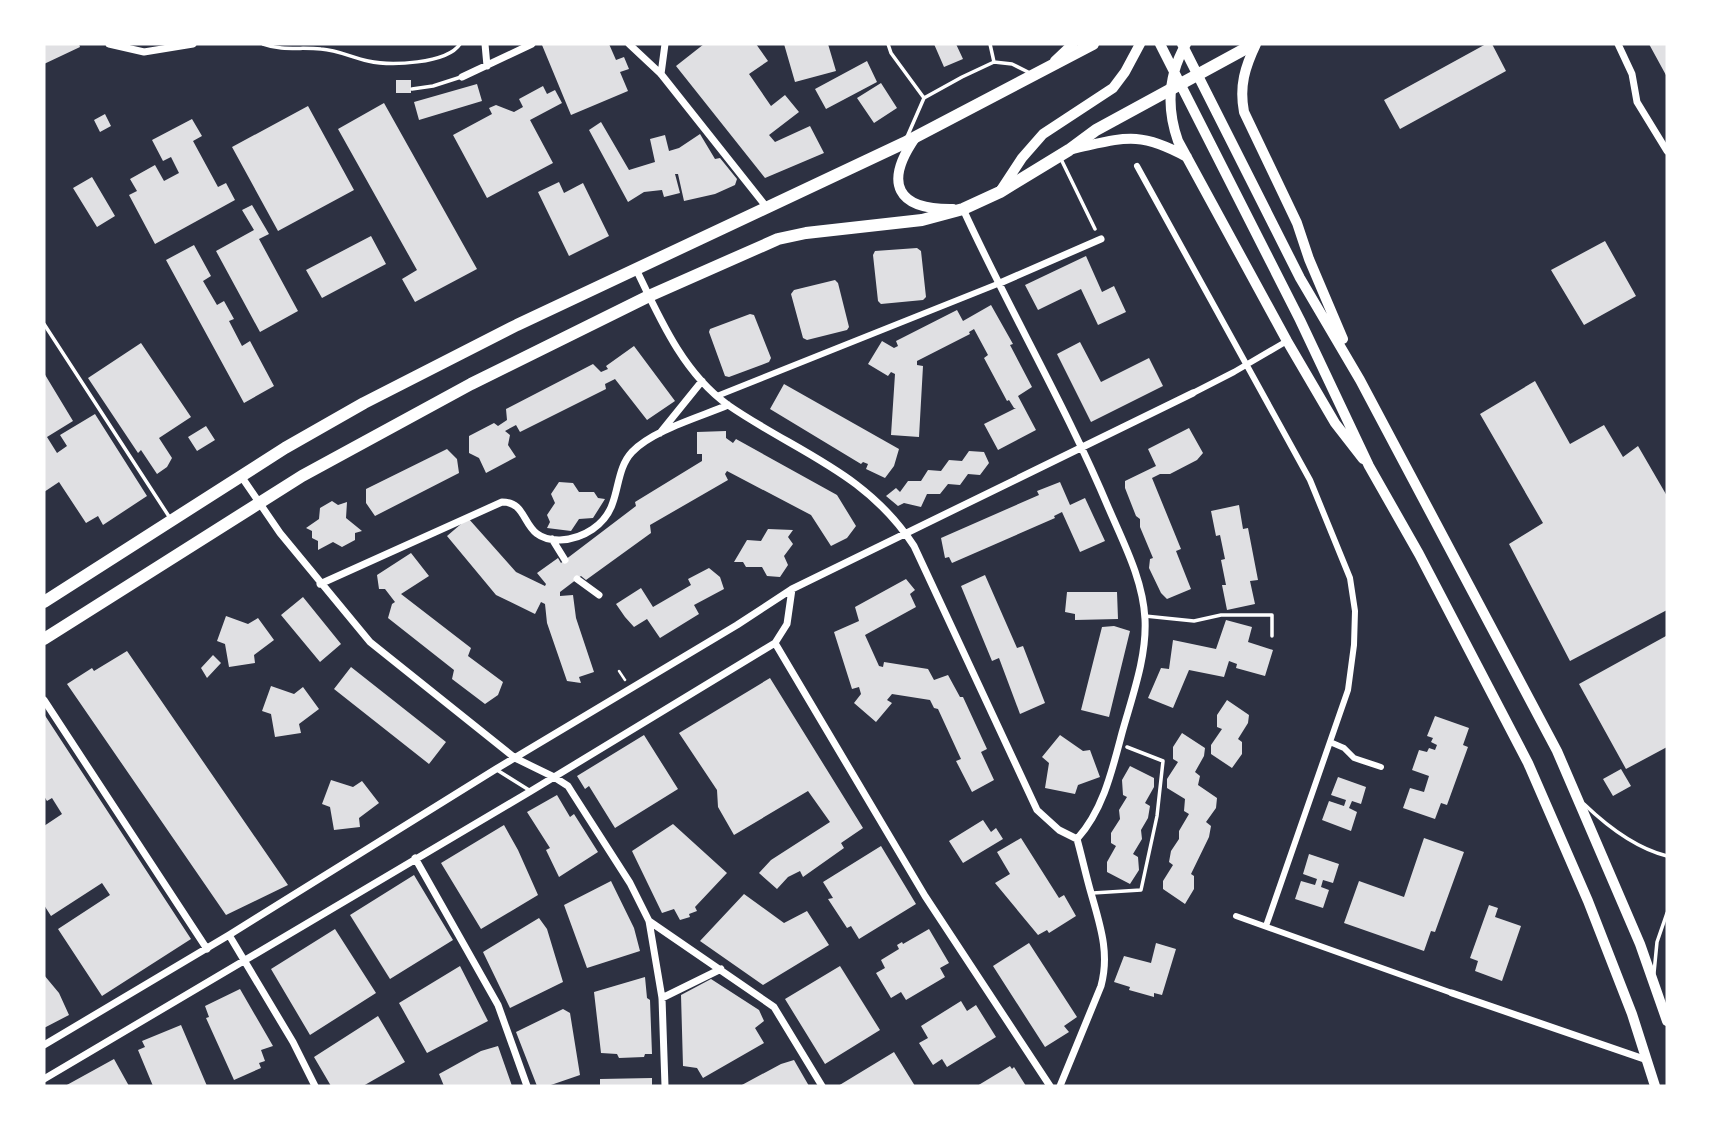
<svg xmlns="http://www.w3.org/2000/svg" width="1711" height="1130" font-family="'Varela Round',sans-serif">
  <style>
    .building { fill: #e0e0e3 }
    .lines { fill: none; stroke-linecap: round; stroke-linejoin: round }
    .path { stroke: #fff; stroke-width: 2.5 }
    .service { stroke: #fff; stroke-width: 3.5 }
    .pedestrian { stroke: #fff; stroke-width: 6 }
    .minor { stroke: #fff; stroke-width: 7 }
    .secondary { stroke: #fff; stroke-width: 10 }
    .primary { stroke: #fff; stroke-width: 12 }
  </style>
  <rect width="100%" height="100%" fill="#2d3142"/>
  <path class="building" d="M44,44H79L80,47L44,64Z
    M545,44H609L616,60L624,57L629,69L620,72L628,91L571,115L542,45Z
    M704,44H756L768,61L749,74L771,106L785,95L799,112L769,135L775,142L810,126L824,153L765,178L676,66Z
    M784,44H828L836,71L795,82Z
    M934,44H956L963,59L944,67Z
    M1486,44H1492L1506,71L1400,129L1384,100Z
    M1649,44H1667V77Z
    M867,61L877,82L826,109L815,89Z
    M396,80H411V93H396Z
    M881,83L897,108L874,123L857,98Z
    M477,84L482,101L419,120L414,102Z
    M543,86L547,94L555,90L562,103L530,120L553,163L487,198L453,135L492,114L489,108L496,105L514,112L523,107L519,99Z
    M384,103L477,269L415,302L402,279L417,270L338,129Z
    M308,106L354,190L278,231L232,147Z
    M105,114L111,126L100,132L94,120Z
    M192,119L202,136L193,141L218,187L226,183L235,200L155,244L129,195L137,191L130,179L155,165L164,181L179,173L171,157L163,161L152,140Z
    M601,122L629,170L655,162L650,139L665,135L669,151L679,148L700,134L715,159L720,158L737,179L735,185L715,194L684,201L678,174H675L680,193L664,197L662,190L644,192L628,202L589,130Z
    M92,177L115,216L97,227L73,188Z
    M559,182L564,193L583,183L609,236L569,256L538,192Z
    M252,205L269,234L259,239L298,311L260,332L216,251L254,230L242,210Z
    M371,236L386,264L322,298L306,270Z
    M1605,241L1636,296L1584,325L1551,270Z
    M194,245L211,276L203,281L217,305L224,301L234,319L229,321L242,346L250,341L274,386L244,403L166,260Z
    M917,248L921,251L926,297L923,300L881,304L878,301L873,255L875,251Z
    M1086,256L1102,292L1114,286L1126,312L1098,325L1081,289L1038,310L1025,285Z
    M835,280L838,283L849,327L847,330L807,340L803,338L791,294L794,290Z
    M991,305L1013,344L1010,345L1032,387L1018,396L1036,430L998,450L984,424L1016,408H1014L1009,400L1007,401L984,358L988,355L974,329L969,332L970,334L917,361V365L923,366L919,437L891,435L895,374L891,372L888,376L868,364L882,341L894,348L898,346L896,341L957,310L963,321Z
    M750,314L754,315L771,358L769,362L729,377L725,376L709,332L710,329Z
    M1080,342L1101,382L1149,358L1163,386L1091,422L1057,354Z
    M141,343L191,417L159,438L172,458L167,467L157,474L141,450L138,453L88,378Z
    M634,346L675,401L647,420L615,379L605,384L606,389L520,432L516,425L505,431L510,435L508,445L516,457L486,473L479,458L469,453V436L494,423L498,426L507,420L506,409L593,364L601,372L608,369L606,366Z
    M44,373L73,421L47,437L57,453L67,446L60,435L95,414L147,496L103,525L98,516L86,523L59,482L44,492Z
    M1535,381L1570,444L1604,425L1623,457L1638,446L1667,496V610L1570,661L1509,544L1543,523L1480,414Z
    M784,384L899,449L894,466L885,478L866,469L868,464L863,462L861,464L770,409Z
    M206,426L215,440L197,451L188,437Z
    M1189,428L1203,453L1197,460L1170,474H1160L1152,478L1181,549L1176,551L1191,589L1167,599L1161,593L1149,568L1150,559L1153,558L1140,527V519L1136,516L1125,488V481L1156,466L1148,449Z
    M726,431V438L733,443L736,439L837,495L856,526L847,538L831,546L811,515L727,471L725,474L728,480L650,525L651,533L586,580L581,576L560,592V596L573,595L576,618L594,672L579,677L581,683L567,681L547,623L545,604L541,602L535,614L496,595L447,536L468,518L516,572L545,586L546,584L537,573L558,558L561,563L636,506L635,502L702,461V454H697V432Z
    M447,449L457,459L459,473L375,516L366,503V489Z
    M969,451L984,452L989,463L980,475L968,474L960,485L948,484L940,494H927L921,507L904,503L898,506L886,496L896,488L900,492L908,481H921L928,470L941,471L949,460L962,461Z
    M559,482L573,483L579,492H594L598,498L605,499L593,518L579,519L571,531L547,528L550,522L547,515L555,503L551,494Z
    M1060,482L1070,505L1085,498L1105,541L1080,552L1062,512L1054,516L1055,518L952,563L949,557L945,558L941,538L1039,495L1037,491Z
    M332,501L338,505L347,502L346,518L362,531L355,533V540L342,547L333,542L318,550V541L312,538V531L306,528L319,519L320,508Z
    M1239,505L1243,529L1248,528L1258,580L1250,581L1255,604L1227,610L1222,585H1226L1221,560L1225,559L1220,535L1216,536L1211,511Z
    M768,529L793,530L788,537L793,544L784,556L788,565L780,577L767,576L762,567H746L743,562H734L747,540L761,541Z
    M411,553L429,576L401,594L471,648L468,656L503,682L498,695L485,704L452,679L454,670L388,618L392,604L395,602L385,589H379L377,575Z
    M709,568L720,577L724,589L694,605L699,614L660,638L647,619L634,627L625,617L616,604L641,588L653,607L691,585L688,579Z
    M985,575L1017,648L1023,646L1045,703L1020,714L999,658L992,661L961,586Z
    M906,579L915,590L910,594L916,607L865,635L879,666L883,667L884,662L928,669L934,680L948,675L960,697H963L987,749L981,752L994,780L972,792L956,761L961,759L938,709L934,708L930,700L892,694L887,700L892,703L876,722L854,703L861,694L859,687L852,689L834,632L859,621L855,607Z
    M1067,592H1117L1118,619L1075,620V614L1065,612Z
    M303,597L341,644L320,662L281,615Z
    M226,616L248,624L258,618L274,640L254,655L255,663L229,667L225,644L217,641Z
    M1226,620L1252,627L1248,642L1273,650L1265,676L1236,668L1237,664L1229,661L1224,677L1189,670L1173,708L1148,698L1161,668L1169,669L1173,640L1216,649Z
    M1114,626L1130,631L1109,717L1081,710L1102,627Z
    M1666,636L1667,747L1626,769L1579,684Z
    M127,651L288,885L226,915L67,684L92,668L94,671Z
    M213,655L221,663L207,678L201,668Z
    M351,667L446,742L429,764L334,689Z
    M770,678L863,828L841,843L844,848L803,877L800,871L788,877L777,889L759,873L771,860L830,822L808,791L734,835L718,807L717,790L679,733Z
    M271,686L294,694L303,687L319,709L299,724L301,733L275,737L271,714L262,711Z
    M1227,700L1249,715L1248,723L1238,739L1242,742V754L1232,768L1211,754V745L1222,729L1217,727V715Z
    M44,714L191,939L102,996L58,929L110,895L102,883L51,916L44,905V826L62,814L52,798L47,801L44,796Z
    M1435,716L1469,728L1463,745L1468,747L1447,805L1441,803L1435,819L1403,808L1410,788L1424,792L1429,776L1412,770L1419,750L1427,752L1429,748L1435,750L1437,745L1431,742L1433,738L1427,736Z
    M1182,733L1205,748L1204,756L1195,772L1200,776L1198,785L1217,798L1216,808L1206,822L1211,826L1209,837L1191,874L1194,876V889L1185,904L1163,889V881L1173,865L1169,862L1171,851L1179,839V831L1189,814L1184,811L1185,799L1167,788V779L1178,762L1173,759V747Z
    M644,735L678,789L615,828L589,786L585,789L577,776Z
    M1060,735L1083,751L1090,750L1100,777L1078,785L1075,794L1045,788L1049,763L1042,757Z
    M1130,766L1154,778V787L1145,803L1150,806L1148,818L1141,830L1142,839L1133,854L1138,857L1139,870L1130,884L1107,872V862L1116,846L1111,843V833L1120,819L1119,810L1127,797L1123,795L1122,780Z
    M1621,769L1631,786L1613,796L1603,779Z
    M1338,777L1366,787L1361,804L1352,801L1349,808L1357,812L1351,831L1322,820L1329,801L1344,806L1346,800L1331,795Z
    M331,780L353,787L362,781L379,803L359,818L360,827L334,830L330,807L322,804Z
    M557,795L570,817L574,814L598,852L559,877L546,850L550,848L527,812Z
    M983,820L991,832L996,828L1003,839L963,863L949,841Z
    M673,824L727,873L695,907L697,911L689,914L690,917L680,920L674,909L662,913L632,851Z
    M504,825L518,850L538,895L481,929L441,863Z
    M1021,838L1059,898L1064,895L1076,916L1049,933L1047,930L1038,935L995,883L1010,874L997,852Z
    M1424,838L1464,852L1435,932L1431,931L1424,951L1344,923L1359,881L1404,897Z
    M881,846L916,904L859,939L851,926L847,928L828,899L833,898L823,882Z
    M1309,854L1339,864L1333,883L1323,880L1321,887L1329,890L1323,908L1295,899L1301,881L1315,885L1317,879L1303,874Z
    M414,875L453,940L390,979L350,915Z
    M611,881L634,928L640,951L587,968L564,905Z
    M744,894L784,923L807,911L829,945L763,985L700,941Z
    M1489,905L1498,908L1495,917L1521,926L1502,981L1475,971L1478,961L1470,958Z
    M539,918L547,929L563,982L510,1008L483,952Z
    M335,929L376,993L310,1035L271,969Z
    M929,929L949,963L940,968L945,977L906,1000L901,992L891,998L876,973L885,968L881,960L899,949L897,945L902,942L903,944Z
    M1029,943L1077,1017L1064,1026L1069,1032L1045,1047L993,966Z
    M1156,943L1176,949L1162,995L1154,993V997L1129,990L1130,987L1114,982L1124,956L1151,963Z
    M460,966L488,1021L427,1053L399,1003Z
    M840,966L880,1030L825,1064L785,999Z
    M44,975L59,993L69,1015L44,1028Z
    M645,977L647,998L650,1000L652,1054H645L644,1057L619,1058L617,1054L601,1053L594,992Z
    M711,979L759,1010L764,1021L755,1028L764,1043L703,1078L697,1068L683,1066L681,995Z
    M240,989L273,1046L261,1050L265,1061L259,1063L261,1068L234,1080L206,1018L209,1017L205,1006Z
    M961,1001L967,1011L976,1005L996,1037L947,1067L942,1059L933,1065L919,1043L928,1038L921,1026Z
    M563,1009L570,1013L580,1075L548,1086H537L516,1032Z
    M378,1016L405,1062L363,1086H331L314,1057Z
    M181,1025L207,1086H153L138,1050L145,1047L142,1041Z
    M498,1046L512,1086H444L439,1074L481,1051Z
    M894,1052L915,1086H838Z
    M114,1059L129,1086H65Z
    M794,1060L809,1086H740L781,1064Z
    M1010,1066L1012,1069L1014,1067L1026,1086H977Z
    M652,1078V1086H600V1079Z"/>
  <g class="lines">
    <path class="path" d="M619,671L625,680"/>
    <path class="service" d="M263,44C282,51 301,47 321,49C338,50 353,58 368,61C390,66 447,64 460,44
      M888,44L891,53L924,98
      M990,44L994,62
      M412,89L433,86L461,77
      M907,137L924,98L962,77L994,62L1012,64L1030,73
      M1060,157L1095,229
      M44,324L170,518
      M1145,616L1194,621L1221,615H1272V636
      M497,770L529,790
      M1584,804C1608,827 1635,848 1667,856
      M1093,893L1141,890L1157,816L1163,761L1127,747
      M1654,973L1657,942L1667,913"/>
    <path class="pedestrian" d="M1137,166L1310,480L1350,578L1355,611L1354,645L1348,690L1266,926
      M1193,393L1234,372L1287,341
      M717,396L1000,283
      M1330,742L1344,748L1354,758L1381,767
      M1236,916L1452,993"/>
    <path class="minor" d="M109,44L144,52L193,44
      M485,44L487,66
      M629,44L661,74L768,209
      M1618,44L1632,74L1637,102L1667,151
      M661,74L665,44
      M462,77L532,44
      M963,209C1009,310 1066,406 1109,509C1124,544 1143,580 1145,619C1147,657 1132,697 1122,733C1112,771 1103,810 1077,839
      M636,269C659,317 683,373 728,405C796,452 866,472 914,546L1037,810L1059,830L1077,839
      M1000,283L1101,239
      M660,433L702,381
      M241,476L280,533L370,642L515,758L554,777L568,786L573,794L630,883L649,921L662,998L665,1086
      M552,539L565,560
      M577,579L599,595
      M320,584L502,502C532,502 519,541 560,540C583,539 606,525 613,502C619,485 619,466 632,452C653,430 700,417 728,405
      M775,643L925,896L1050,1086
      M44,700L207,949
      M415,858L498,1005L527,1086
      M649,921L774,1007L822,1086
      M229,935L293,1042L315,1086
      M1452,993L1647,1060
      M662,998L721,969
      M44,1045L229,935L496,769L737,625L792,589L1193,393
      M44,1079L531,791L775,643L787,624L792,589
      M1060,1086L1101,986C1110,953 1100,925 1091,893C1086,876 1082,857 1077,839"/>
    <path class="secondary" d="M1160,44L1300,320L1369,466L1419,554L1528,763L1588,901L1632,1014L1655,1086
      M1182,44L1300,278L1360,380L1557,751L1640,944L1667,1021
      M1186,44C1168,75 1166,107 1178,141L1287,341L1335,423L1363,459
      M1256,44C1245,67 1239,86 1244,112L1297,223L1309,259L1343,339
      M1055,61L1073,44
      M915,138C884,183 896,210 953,209
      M1072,149C1124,138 1138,130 1187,157
      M1001,190L1022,158L1043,134L1113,88L1125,72L1140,44"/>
    <path class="primary" d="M44,602L285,448L364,403L517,325L904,143L1093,44
      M44,639L302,476L471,384L649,296L778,239L806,233L922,220L963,209L1000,192L1069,150L1096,130L1254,44"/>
  </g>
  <rect width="1711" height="1130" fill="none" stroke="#ffffff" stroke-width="91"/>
</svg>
